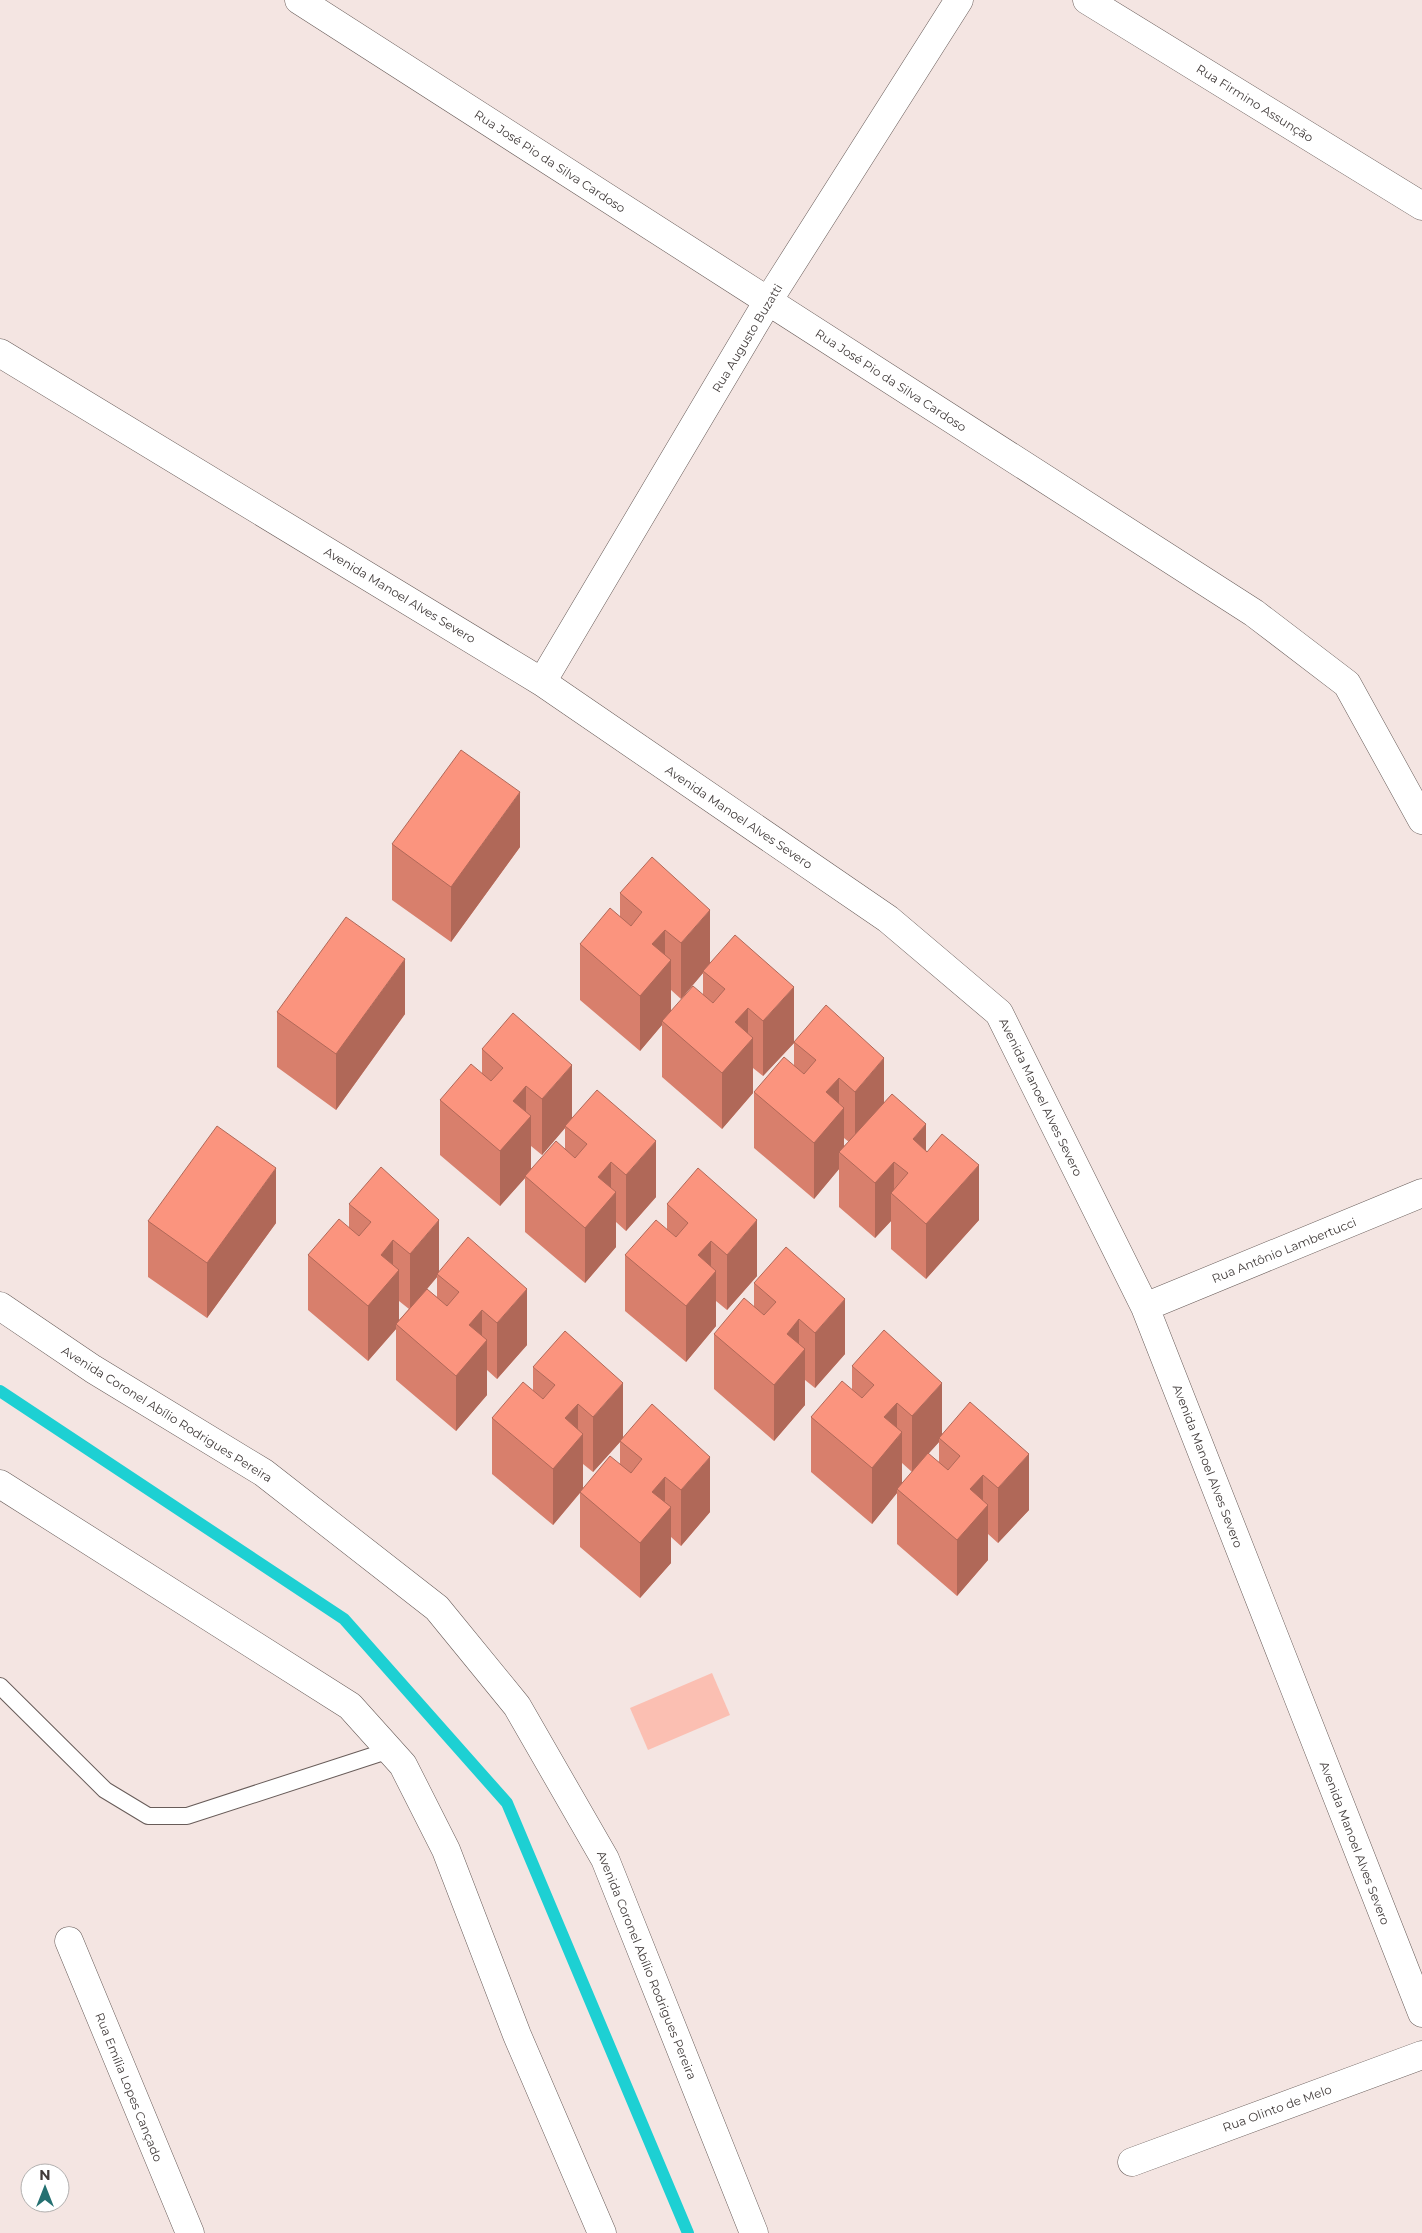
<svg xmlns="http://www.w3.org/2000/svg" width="1422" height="2233" font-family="Montserrat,sans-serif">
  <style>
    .green { fill: #fbbfb2 }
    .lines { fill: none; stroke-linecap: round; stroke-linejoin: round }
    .stream { stroke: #1dd0d3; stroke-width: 12 }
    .service-casing { stroke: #685c59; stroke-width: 18 }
    .minor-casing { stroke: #685c59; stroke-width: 29 }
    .tertiary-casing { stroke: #685c59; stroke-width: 29 }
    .service { stroke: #fff; stroke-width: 16 }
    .minor { stroke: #fff; stroke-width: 28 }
    .tertiary { stroke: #fff; stroke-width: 28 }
    .wall { fill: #d87f6c; fill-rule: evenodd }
    .shaded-wall { fill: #b06858 }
    .building { fill: #fb947e; stroke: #b06858 }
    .labels { text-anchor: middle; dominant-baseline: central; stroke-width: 4; stroke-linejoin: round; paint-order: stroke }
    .street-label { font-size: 12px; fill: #413b3a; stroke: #fff }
  </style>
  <rect width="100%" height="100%" fill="#f4e5e2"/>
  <path class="green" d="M712,1673L730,1715L648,1750L630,1708Z"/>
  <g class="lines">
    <path class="stream" d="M0,1391L344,1619L507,1803L688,2233"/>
    <defs>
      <path id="service" d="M0,1686L105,1790L148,1816H187L390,1750"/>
      <path id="minor" d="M299,0L1254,613L1347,684L1422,820
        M1087,0L1422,206
        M0,353L542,682L888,919L999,1013L1145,1307L1422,2013
        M542,682L768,301L959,0
        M1145,1307L1422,1193
        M69,1941L190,2233
        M1132,2162L1422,2055"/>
      <path id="tertiary" d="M0,1306L93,1369L264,1473L437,1608L517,1706L605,1859L754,2233
        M0,1484L350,1706L403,1765L446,1850L517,2035L602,2233"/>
    </defs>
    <use href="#service" class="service-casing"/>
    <use href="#minor" class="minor-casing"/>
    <use href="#tertiary" class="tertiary-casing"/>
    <use href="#service" class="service"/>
    <use href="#minor" class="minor"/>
    <use href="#tertiary" class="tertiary"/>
  </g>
  <path class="wall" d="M392,844L520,847L451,942L392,900Z
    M620,893L710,963L794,1043L763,1076L753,1068V1093L722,1129L662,1077V1025L640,1051L580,1000V944L620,917ZM703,973V995L671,1012V990L681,999Z
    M277,1012L405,1014L336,1110L277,1067Z
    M794,1042L884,1102L926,1150L979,1220L926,1279L891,1249V1221L875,1238L839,1207V1169L814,1199L754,1148V1092L794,1066ZM844,1138L849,1142L844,1146Z
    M482,1049L572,1118L656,1197L626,1231L616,1222V1247L585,1283L525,1232V1178L500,1206L440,1155V1100L482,1073ZM565,1128V1149L531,1169V1146L542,1155Z
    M349,1204L439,1271L527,1345L497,1379L487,1370V1395L456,1431L396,1380V1329L368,1361L308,1310V1255L349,1228ZM437,1277V1297L427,1289ZM399,1301L409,1309L399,1320Z
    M667,1204L757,1276L727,1310L716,1301V1326L686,1362L625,1311V1255L667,1229Z
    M148,1221L276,1223L207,1318L148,1277Z
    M754,1283L845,1354L815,1388L805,1380V1405L774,1441L714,1389V1334L754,1307Z
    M852,1366L942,1433L1029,1510L998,1543L988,1534V1560L957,1596L897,1544V1493L872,1524L811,1472V1417L852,1390ZM939,1442V1462L928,1454ZM902,1463L912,1472L902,1484Z
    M533,1367L623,1437L710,1512L681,1546L671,1537V1563L640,1598L580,1547V1493L553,1525L492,1474V1418L533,1391ZM620,1442V1464L583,1488V1464L593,1472Z"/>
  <path class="shaded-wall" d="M520,792V847L451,942V887Z
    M710,910V965L703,971V973L681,999V943Z
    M665,930V966L671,960V1016L662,1021V1025L640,1051V996L652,944Z
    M405,959V1014L336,1110V1054Z
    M794,987V1043L763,1076V1021Z
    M748,1008V1044L753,1038V1093L722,1129V1073L735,1022Z
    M884,1058V1113L855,1147V1092Z
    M572,1065V1121L565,1126V1128L542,1155V1099Z
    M839,1078V1114L844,1108V1156L839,1152V1169L814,1199V1143L826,1092Z
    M526,1086V1121L531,1116V1171L525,1176V1178L500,1206V1151L513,1101Z
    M926,1124V1179L913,1139Z
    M656,1141V1197L626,1231V1175Z
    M611,1162V1198L616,1192V1247L585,1283V1228L598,1177Z
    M894,1162V1196L891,1193V1221L875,1238V1183Z
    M979,1165V1220L926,1279V1224Z
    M276,1168V1223L207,1318V1263Z
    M439,1220V1275L437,1274V1277L410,1309V1254Z
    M757,1220V1276L727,1310V1255Z
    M393,1240V1277L399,1270V1326L396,1324V1329L368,1361V1306L381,1255Z
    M711,1241V1277L716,1271V1326L686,1362V1306L698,1255Z
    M527,1289V1345L497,1379V1323Z
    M845,1299V1354L815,1388V1333Z
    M482,1310V1346L487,1340V1395L456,1431V1376L469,1325Z
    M799,1319V1356L805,1349V1405L774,1441V1385L787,1334Z
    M623,1383V1439L620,1441V1442L593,1472V1417Z
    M942,1383V1438H939V1442L912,1472V1416Z
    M897,1403V1439L902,1432V1488L897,1489V1493L872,1524V1468L884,1417Z
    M578,1404V1440L583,1434V1489L553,1525V1469L565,1418Z
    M1029,1454V1510L998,1543V1488Z
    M710,1457V1512L681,1546V1490Z
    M983,1475V1510L988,1505V1560L957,1596V1540L970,1489Z
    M665,1477V1513L671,1507V1563L640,1598V1543L652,1492Z"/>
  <path class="building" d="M461,750L520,792L451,887L392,844Z
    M652,857L710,910L681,943L665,930L652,944L671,960L640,996L580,944L610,908L631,926L642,912L620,893Z
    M346,917L405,959L336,1054L277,1012Z
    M735,935L794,987L763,1021L748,1008L735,1022L753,1038L722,1073L662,1021L693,986L713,1003L725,989L703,971Z
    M826,1005L884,1058L855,1092L839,1078L826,1092L844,1108L814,1143L754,1092L784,1057L804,1074L816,1060L794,1042Z
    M513,1013L572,1065L542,1099L526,1086L513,1101L531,1116L500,1151L440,1100L471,1064L491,1081L503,1068L482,1049Z
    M597,1090L656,1141L626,1175L611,1162L598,1177L616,1192L585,1228L525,1176L556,1141L575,1158L587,1144L565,1126Z
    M892,1094L926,1124L913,1139L927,1152L942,1134L979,1165L926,1224L891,1193L908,1173L894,1162L875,1183L839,1152Z
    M217,1126L276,1168L207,1263L148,1221Z
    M381,1167L439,1220L410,1254L393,1240L381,1255L399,1270L368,1306L308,1255L339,1219L359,1236L371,1222L349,1204Z
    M698,1168L757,1220L727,1255L711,1241L698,1255L716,1271L686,1306L625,1255L656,1220L676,1237L688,1223L667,1204Z
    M468,1237L527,1289L497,1323L482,1310L469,1325L487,1340L456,1376L396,1324L427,1289L447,1306L459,1292L437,1274Z
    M786,1247L845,1299L815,1333L799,1319L787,1334L805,1349L774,1385L714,1334L744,1298L764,1315L776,1302L754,1283Z
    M884,1330L942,1383L912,1416L897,1403L884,1417L902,1432L872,1468L811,1417L842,1381L862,1398L874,1385L852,1366Z
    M565,1331L623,1383L593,1417L578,1404L565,1418L583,1434L553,1469L492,1418L523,1382L543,1399L555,1385L533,1367Z
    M970,1402L1029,1454L998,1488L983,1475L970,1489L988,1505L957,1540L897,1489L928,1453L948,1470L960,1456L939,1438Z
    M652,1404L710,1457L681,1490L665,1477L652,1492L671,1507L640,1543L580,1492L610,1456L631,1473L642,1459L620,1441Z"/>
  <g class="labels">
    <g class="street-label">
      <text transform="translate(1255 103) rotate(32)">Rua Firmino Assunção</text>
      <text transform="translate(550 161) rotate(33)">Rua José Pio da Silva Cardoso</text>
      <text transform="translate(747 338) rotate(-59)">Rua Augusto Buzatti</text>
      <text transform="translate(891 380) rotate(33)">Rua José Pio da Silva Cardoso</text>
      <text transform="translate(400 595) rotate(31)">Avenida Manoel Alves Severo</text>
      <text transform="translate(739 817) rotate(34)">Avenida Manoel Alves Severo</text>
      <text transform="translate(1041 1097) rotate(64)">Avenida Manoel Alves Severo</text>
      <text transform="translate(1284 1250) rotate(-22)">Rua Antônio Lambertucci</text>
      <text transform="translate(167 1414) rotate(32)">Avenida Coronel Abílio Rodrigues Pereira</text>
      <text transform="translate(1208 1466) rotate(69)">Avenida Manoel Alves Severo</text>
      <text transform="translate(1355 1843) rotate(69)">Avenida Manoel Alves Severo</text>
      <text transform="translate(647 1965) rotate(68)">Avenida Coronel Abílio Rodrigues Pereira</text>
      <text transform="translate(129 2087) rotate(68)">Rua Emília Lopes Cançado</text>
      <text transform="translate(1277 2108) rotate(-20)">Rua Olinto de Melo</text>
    </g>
  </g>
  <g transform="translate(45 2188)"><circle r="24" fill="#ffffff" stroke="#b3b1b0"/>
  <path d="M0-4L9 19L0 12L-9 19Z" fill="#247071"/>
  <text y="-8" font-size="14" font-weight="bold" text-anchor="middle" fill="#413b3a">N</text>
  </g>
</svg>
